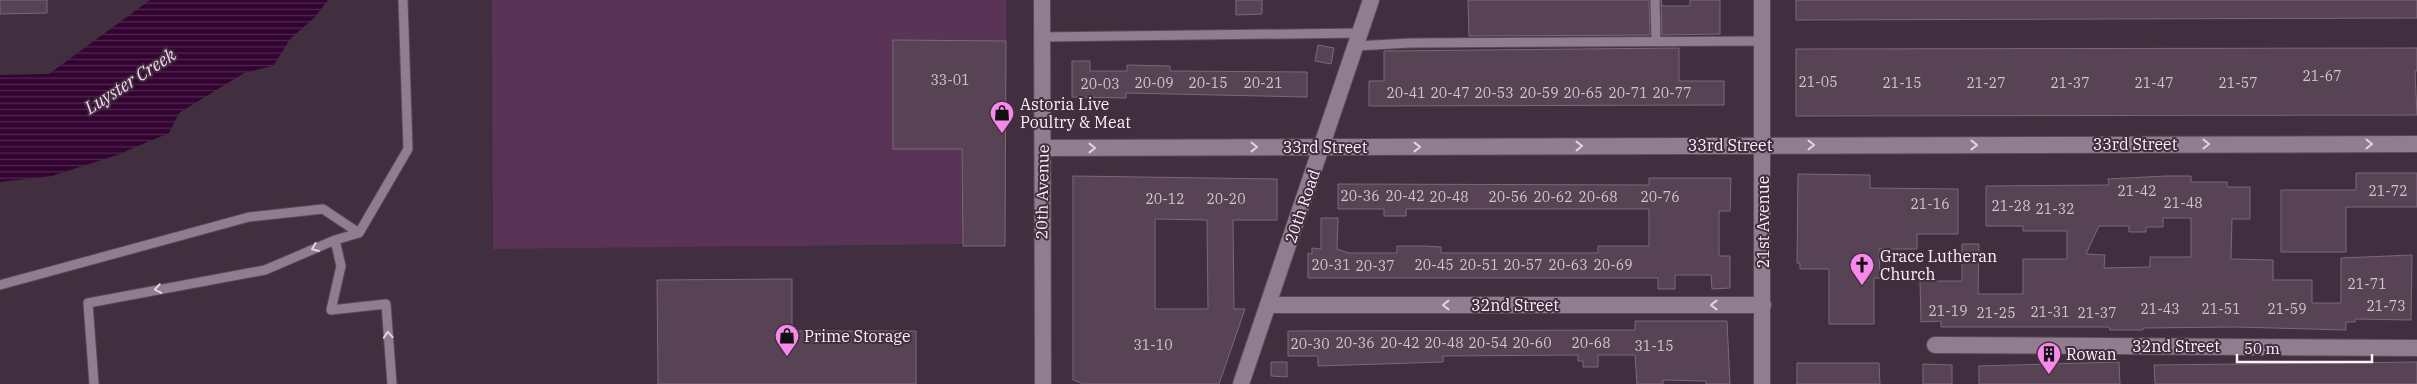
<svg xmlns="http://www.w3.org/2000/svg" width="2417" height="384" font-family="'IBM Plex Serif',serif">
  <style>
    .park { fill: #5a3456 }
    .water { fill: url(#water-rules) }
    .building { fill: #574354; stroke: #7d687a; fill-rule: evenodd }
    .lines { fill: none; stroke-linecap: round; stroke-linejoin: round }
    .service-casing { stroke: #5a4a58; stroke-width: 11 }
    .minor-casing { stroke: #5a4a58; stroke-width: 18 }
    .service { stroke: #927c8f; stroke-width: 9 }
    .minor { stroke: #927c8f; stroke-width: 16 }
    .oneway { stroke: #e2d3e0 }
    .labels { text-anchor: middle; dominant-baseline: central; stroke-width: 4; stroke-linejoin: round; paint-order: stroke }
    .number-label { font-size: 14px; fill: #d4c5d1 }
    .poi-label { font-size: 16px; fill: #fdf0fb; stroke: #412e3e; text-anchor: start }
    .street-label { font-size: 16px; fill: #fdf0fb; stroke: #412e3e }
    .water-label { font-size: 18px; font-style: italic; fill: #f6d0f1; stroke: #412e3e }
  </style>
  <defs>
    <pattern id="water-rules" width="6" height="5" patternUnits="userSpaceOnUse" patternTransform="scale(1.25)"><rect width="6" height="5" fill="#330331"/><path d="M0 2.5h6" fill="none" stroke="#512850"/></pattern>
  </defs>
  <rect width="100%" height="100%" fill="#412e3e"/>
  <path class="park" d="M492,0H1006V41L893,40V149H961L962,244L493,249Z"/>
  <path class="water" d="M150,0H328L314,18L291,38L273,66L244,73L179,113L169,133L117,155L52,176L0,182V75L49,74Z"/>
  <path class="building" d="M0,0H47V13L0,14Z
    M1236,0H1262V14L1236,15Z
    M1468,0H1649L1650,35L1469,36Z
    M1661,0L1662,6H1690V0H1720V34L1662,35Z
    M1796,0H2417V18L1796,20Z
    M893,40L1006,41L1005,246H963L962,149H893Z
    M1318,45L1334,48L1331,64L1315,61Z
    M1679,48V81H1724V105L1369,106V81H1384V51Z
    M2417,48V71H2415L2417,115L1796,116V49Z
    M1072,61H1090V71H1127V65L1170,66V71L1307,72V97L1126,93V98L1072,97Z
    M2356,173H2417V207H2346V252H2281V190H2356Z
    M1798,174L1870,175V188L1958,189V234H1917V249H1879L1880,278H1874V324H1829V269H1800V263H1797Z
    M1073,176L1277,179V220H1233L1234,309H1245L1219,384H1084L1073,380ZM1155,219L1207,220L1208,309H1155Z
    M2166,176H2191V182H2227V187H2250V219H2232L2231,259L2273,260V280H2312V303H2341V258L2412,255L2411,320L2355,319V322H2346V330L2236,327L2143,328V330H2110L2109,327H1941V321L1921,322L1920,281H1962V244H1979L1978,294H2023V259H2067V231H2023V226H1986V186L2109,185L2108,179ZM2163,218H2191V257H2150V267L2104,268L2105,255L2086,254L2099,226H2129V232H2146V227H2163Z
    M1649,178H1731L1730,211H1719V256H1730V288L1712,289L1711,275H1675V289H1658V278H1308V253L1312,254V248L1321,249V218H1338L1337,249L1349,253H1397V246H1425L1441,247V253H1598V246H1649V209H1406V216H1384V209H1338V184L1649,185Z
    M792,279V331H916V384H658L657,280Z
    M1635,321H1727L1730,384H1706V381L1663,380V384H1637L1635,355H1598V367H1583V361H1578V355L1443,356V362L1318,366V356H1288V331L1635,330Z
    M1271,362H1287V377L1271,376Z
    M2119,362L2120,384H1979V366Z
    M2417,362V384H2155L2154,365Z
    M1797,363H1879L1880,384H1797Z
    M1923,364L1952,365V384H1923Z"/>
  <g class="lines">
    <defs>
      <path id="service" d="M1655,0L1656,41
        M1042,37L1360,33
        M1356,46L1410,43L1762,41
        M335,240L359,233L408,149L403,0
        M0,285L249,217L323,209L359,233
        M94,384L88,303L265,270L335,240L341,266L331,310L386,304L392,384"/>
      <path id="minor" d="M1042,0L1043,384
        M1762,0V384
        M1043,148L2417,144
        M1268,305H1763
        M1935,345L2417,348
        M1241,384L1371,0"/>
    </defs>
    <use href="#service" class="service-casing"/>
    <use href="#minor" class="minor-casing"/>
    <use href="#service" class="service"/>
    <use href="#minor" class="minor"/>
  </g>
  <defs><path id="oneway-chevron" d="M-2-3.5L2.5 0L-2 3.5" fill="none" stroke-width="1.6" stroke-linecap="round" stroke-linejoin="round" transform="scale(1.25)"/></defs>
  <g class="oneway">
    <use href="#oneway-chevron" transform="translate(2206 144)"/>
    <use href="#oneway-chevron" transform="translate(2369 144)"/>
    <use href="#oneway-chevron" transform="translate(1811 145)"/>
    <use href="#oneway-chevron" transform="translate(1974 145)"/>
    <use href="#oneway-chevron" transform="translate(1579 146)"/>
    <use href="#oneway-chevron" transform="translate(1254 147)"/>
    <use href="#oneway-chevron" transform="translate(1417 147)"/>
    <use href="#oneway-chevron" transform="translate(1092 148)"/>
    <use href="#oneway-chevron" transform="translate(315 248) rotate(157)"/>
    <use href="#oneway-chevron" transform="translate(158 289) rotate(170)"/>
    <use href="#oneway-chevron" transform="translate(1446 305) rotate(180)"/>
    <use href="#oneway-chevron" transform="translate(1714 305) rotate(180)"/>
    <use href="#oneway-chevron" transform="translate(388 335) rotate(-94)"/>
  </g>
  <defs>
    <symbol id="shop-pin" viewBox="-11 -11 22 30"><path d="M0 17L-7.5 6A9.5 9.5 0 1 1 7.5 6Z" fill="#f788ec" stroke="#412e3e"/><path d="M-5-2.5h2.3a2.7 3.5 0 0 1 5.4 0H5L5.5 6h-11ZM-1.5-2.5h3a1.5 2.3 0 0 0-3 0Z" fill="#111"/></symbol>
    <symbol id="church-pin" viewBox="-11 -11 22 30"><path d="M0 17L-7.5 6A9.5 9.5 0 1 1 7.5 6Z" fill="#f788ec" stroke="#412e3e"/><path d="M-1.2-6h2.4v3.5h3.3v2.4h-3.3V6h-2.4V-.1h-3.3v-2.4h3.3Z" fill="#111"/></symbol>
    <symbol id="building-pin" viewBox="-11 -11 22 30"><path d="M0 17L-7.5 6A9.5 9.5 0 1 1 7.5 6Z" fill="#f788ec" stroke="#412e3e"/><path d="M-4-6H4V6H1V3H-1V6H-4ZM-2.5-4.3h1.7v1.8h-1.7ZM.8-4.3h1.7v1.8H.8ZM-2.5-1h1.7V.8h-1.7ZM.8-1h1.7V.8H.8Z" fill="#111"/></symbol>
  </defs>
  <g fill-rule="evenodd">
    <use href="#shop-pin" x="988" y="99" width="28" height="38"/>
    <use href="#church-pin" x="1848" y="251" width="28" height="38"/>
    <use href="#shop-pin" x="773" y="322" width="28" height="38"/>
    <use href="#building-pin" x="2035" y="340" width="28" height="38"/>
  </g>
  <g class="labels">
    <g class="number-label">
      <text x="2322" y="76">21-67</text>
      <text x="950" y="80">33-01</text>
      <text x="1818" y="82">21-05</text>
      <text x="1154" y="83">20-09</text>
      <text x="1208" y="83">20-15</text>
      <text x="1263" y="83">20-21</text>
      <text x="1902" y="83">21-15</text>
      <text x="1986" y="83">21-27</text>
      <text x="2070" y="83">21-37</text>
      <text x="2154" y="83">21-47</text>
      <text x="2238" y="83">21-57</text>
      <text x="1100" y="84">20-03</text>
      <text x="1406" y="93">20-41</text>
      <text x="1450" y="93">20-47</text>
      <text x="1494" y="93">20-53</text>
      <text x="1539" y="93">20-59</text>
      <text x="1583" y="93">20-65</text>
      <text x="1628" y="93">20-71</text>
      <text x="1672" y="93">20-77</text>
      <text x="2137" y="191">21-42</text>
      <text x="2388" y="191">21-72</text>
      <text x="1360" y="196">20-36</text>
      <text x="1405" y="196">20-42</text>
      <text x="1449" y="197">20-48</text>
      <text x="1508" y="197">20-56</text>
      <text x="1553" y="197">20-62</text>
      <text x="1598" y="197">20-68</text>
      <text x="1660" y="197">20-76</text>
      <text x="1165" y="199">20-12</text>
      <text x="1226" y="199">20-20</text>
      <text x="2183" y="203">21-48</text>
      <text x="1930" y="204">21-16</text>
      <text x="2011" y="206">21-28</text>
      <text x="2055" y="209">21-32</text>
      <text x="1331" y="265">20-31</text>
      <text x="1434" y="265">20-45</text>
      <text x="1479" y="265">20-51</text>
      <text x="1523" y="265">20-57</text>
      <text x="1568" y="265">20-63</text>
      <text x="1613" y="265">20-69</text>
      <text x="1375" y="266">20-37</text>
      <text x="2367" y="284">21-71</text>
      <text x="2386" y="306">21-73</text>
      <text x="2160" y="309">21-43</text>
      <text x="2221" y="309">21-51</text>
      <text x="2287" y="309">21-59</text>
      <text x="1948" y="311">21-19</text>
      <text x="2050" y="312">21-31</text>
      <text x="1996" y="313">21-25</text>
      <text x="2097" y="313">21-37</text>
      <text x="1355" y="343">20-36</text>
      <text x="1400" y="343">20-42</text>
      <text x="1444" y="343">20-48</text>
      <text x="1488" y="343">20-54</text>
      <text x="1532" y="343">20-60</text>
      <text x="1591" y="343">20-68</text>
      <text x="1310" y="344">20-30</text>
      <text x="1153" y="345">31-10</text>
      <text x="1654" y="346">31-15</text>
    </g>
    <g class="poi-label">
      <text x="1020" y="104">Astoria Live<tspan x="1020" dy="18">Poultry &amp; Meat</tspan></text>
      <text x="1880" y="256">Grace Lutheran<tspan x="1880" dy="18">Church</tspan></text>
      <text x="804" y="336">Prime Storage</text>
      <text x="2066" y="354">Rowan</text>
    </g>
    <g class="street-label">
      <text x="2135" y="144">33rd Street</text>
      <text x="1730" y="145">33rd Street</text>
      <text x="1325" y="147">33rd Street</text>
      <text transform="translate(1042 192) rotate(-89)">20th Avenue</text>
      <text transform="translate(1302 206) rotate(-71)">20th Road</text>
      <text transform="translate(1763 222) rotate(-90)">21st Avenue</text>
      <text x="1515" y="305">32nd Street</text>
      <text x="2176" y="346">32nd Street</text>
    </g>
    <g class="water-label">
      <text transform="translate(130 81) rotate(-33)">Luyster Creek</text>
    </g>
  </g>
  <path d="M2237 354v8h135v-8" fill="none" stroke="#fdf0fb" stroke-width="2.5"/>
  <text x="2244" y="354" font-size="15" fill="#fdf0fb" stroke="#412e3e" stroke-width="4" paint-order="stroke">50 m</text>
</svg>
